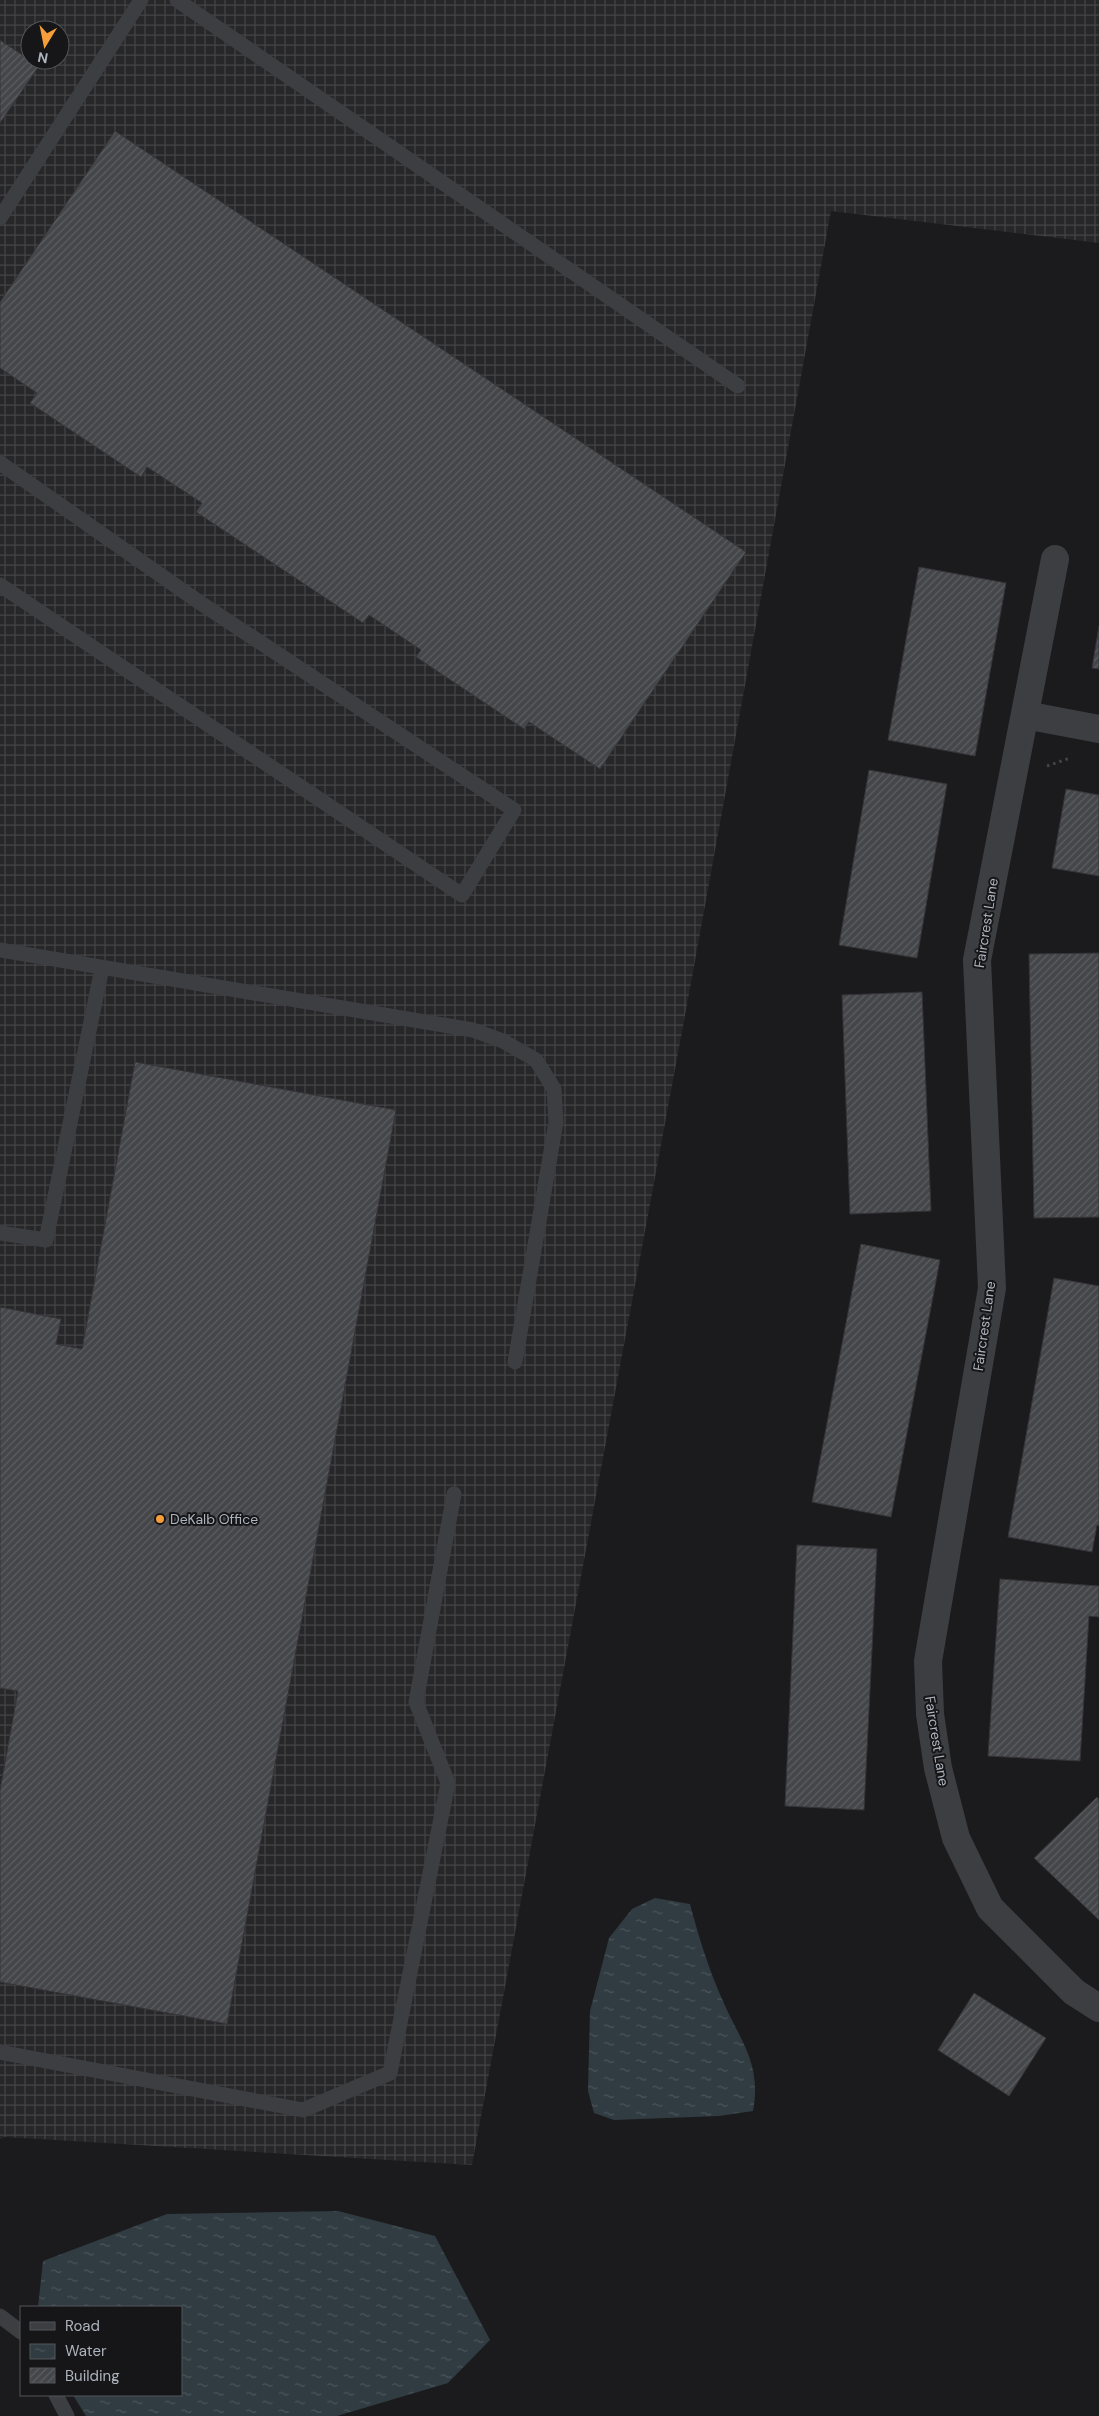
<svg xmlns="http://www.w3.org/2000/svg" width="1099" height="2416" font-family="'DM Sans',sans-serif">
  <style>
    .industrial { fill: url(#industrial-grid); fill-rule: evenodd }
    .water { fill: url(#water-ripples) }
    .building { fill: url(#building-hatch); stroke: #353539 }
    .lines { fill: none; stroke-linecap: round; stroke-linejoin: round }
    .path { stroke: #424549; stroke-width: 3; stroke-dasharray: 2.5 4; stroke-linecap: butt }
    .service { stroke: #3c3e42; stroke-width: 15 }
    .minor { stroke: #3c3e42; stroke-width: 28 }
    .poi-dot { fill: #f69e39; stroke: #161618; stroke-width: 2 }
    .labels { text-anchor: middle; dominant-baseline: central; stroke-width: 4; stroke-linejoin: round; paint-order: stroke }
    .street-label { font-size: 14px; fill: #adb4bd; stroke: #161618 }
    .poi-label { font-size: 14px; fill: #adb4bd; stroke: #161618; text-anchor: start }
  </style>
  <defs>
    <pattern id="industrial-grid" width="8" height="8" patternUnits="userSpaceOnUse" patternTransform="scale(1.25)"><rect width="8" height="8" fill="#27272a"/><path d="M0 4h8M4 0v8" fill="none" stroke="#444447"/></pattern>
    <pattern id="water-ripples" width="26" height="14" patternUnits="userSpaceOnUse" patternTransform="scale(1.25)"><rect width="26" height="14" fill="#303c42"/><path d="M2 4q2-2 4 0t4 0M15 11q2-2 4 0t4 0" fill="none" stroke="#4b565b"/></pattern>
    <pattern id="building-hatch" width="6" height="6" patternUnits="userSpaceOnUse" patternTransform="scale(1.25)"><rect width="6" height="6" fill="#45464a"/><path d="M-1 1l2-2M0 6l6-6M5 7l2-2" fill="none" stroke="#5d5e62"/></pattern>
  </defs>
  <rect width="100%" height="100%" fill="#1b1b1d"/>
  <path class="industrial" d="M0,0H1099V243L831,211L691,983L472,2165L5,2137L0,2139ZM30,30H60V60H30Z"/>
  <path class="water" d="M655,1898L690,1904C699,1938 708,1967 722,1999C740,2041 762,2063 753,2111L719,2116L614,2120L594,2113L588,2091L590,2011L609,1938L632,1909Z
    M338,2211L435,2236L490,2340L448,2383L337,2416H86L73,2395H181V2307H38L43,2261L167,2214Z"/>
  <path class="building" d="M0,40L39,66L0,123Z
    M115,131L746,552L600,769L529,722L524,729L416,657L421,650L369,615L363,623L196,512L202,503L147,467L141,477L30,403L37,393L0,368V302Z
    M919,567L1006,583L975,756L888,740Z
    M1099,626V669L1092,668Z
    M869,770L947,784L917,958L839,945Z
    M1066,789L1099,795V876L1052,868Z
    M1099,953V1217L1034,1218L1029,954Z
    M922,992L931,1211L850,1214L842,995Z
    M135,1062L396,1110L227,2024L0,1982V1790L18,1691L0,1688V1307L61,1319L56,1344L82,1349Z
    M861,1244L940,1260L891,1517L812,1502Z
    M1054,1278L1099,1286V1526L1097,1525L1092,1552L1008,1537Z
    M797,1545L877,1549L864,1810L785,1806Z
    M1000,1579L1099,1586V1617L1089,1616L1080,1761L988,1756Z
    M1097,1797L1099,1800V1920L1034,1858Z
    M974,1993L1046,2038L1009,2096L938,2050Z"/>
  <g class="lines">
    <path class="path" d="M1047,766L1070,758"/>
    <path class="service" d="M177,0L738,386
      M0,218L141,0
      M0,463L199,602L514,810L462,895L0,585
      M0,950L473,1030L503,1041L536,1060L554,1089L556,1122L515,1362
      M0,1233L46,1240L102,968
      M0,2052L303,2110L390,2073L448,1783L416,1702L454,1494
      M0,2316L21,2332
      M56,2395L67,2416"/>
    <path class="minor" d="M1055,559L977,960L992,1288L928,1661L930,1714L938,1768L956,1838L990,1908L1074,1992L1099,2008
      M1025,715L1099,729"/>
  </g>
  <circle class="poi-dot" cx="160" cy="1519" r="5"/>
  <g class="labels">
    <g class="street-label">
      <text transform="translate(986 923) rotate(-81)">Faircrest Lane</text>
      <text transform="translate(984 1326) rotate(-82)">Faircrest Lane</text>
      <text transform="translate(937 1741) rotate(81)">Faircrest Lane</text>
    </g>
    <g class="poi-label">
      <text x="170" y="1519">DeKalb Office</text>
    </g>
  </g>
  <rect x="20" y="2306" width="162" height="90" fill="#161618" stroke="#52555a"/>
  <rect x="30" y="2322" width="25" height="8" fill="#3c3e42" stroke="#52555a"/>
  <text x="65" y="2331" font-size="15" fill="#adb4bd">Road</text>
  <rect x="30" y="2344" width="25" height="15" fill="url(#water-ripples)" stroke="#52555a"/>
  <text x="65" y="2356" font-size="15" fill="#adb4bd">Water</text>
  <rect x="30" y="2368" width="25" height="15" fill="url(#building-hatch)" stroke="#52555a"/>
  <text x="65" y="2381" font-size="15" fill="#adb4bd">Building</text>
  <g transform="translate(45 45) rotate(190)"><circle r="24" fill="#161618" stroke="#52555a"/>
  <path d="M0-4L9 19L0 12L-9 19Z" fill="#f69e39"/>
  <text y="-8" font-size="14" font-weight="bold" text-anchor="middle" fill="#adb4bd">N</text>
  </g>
</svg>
